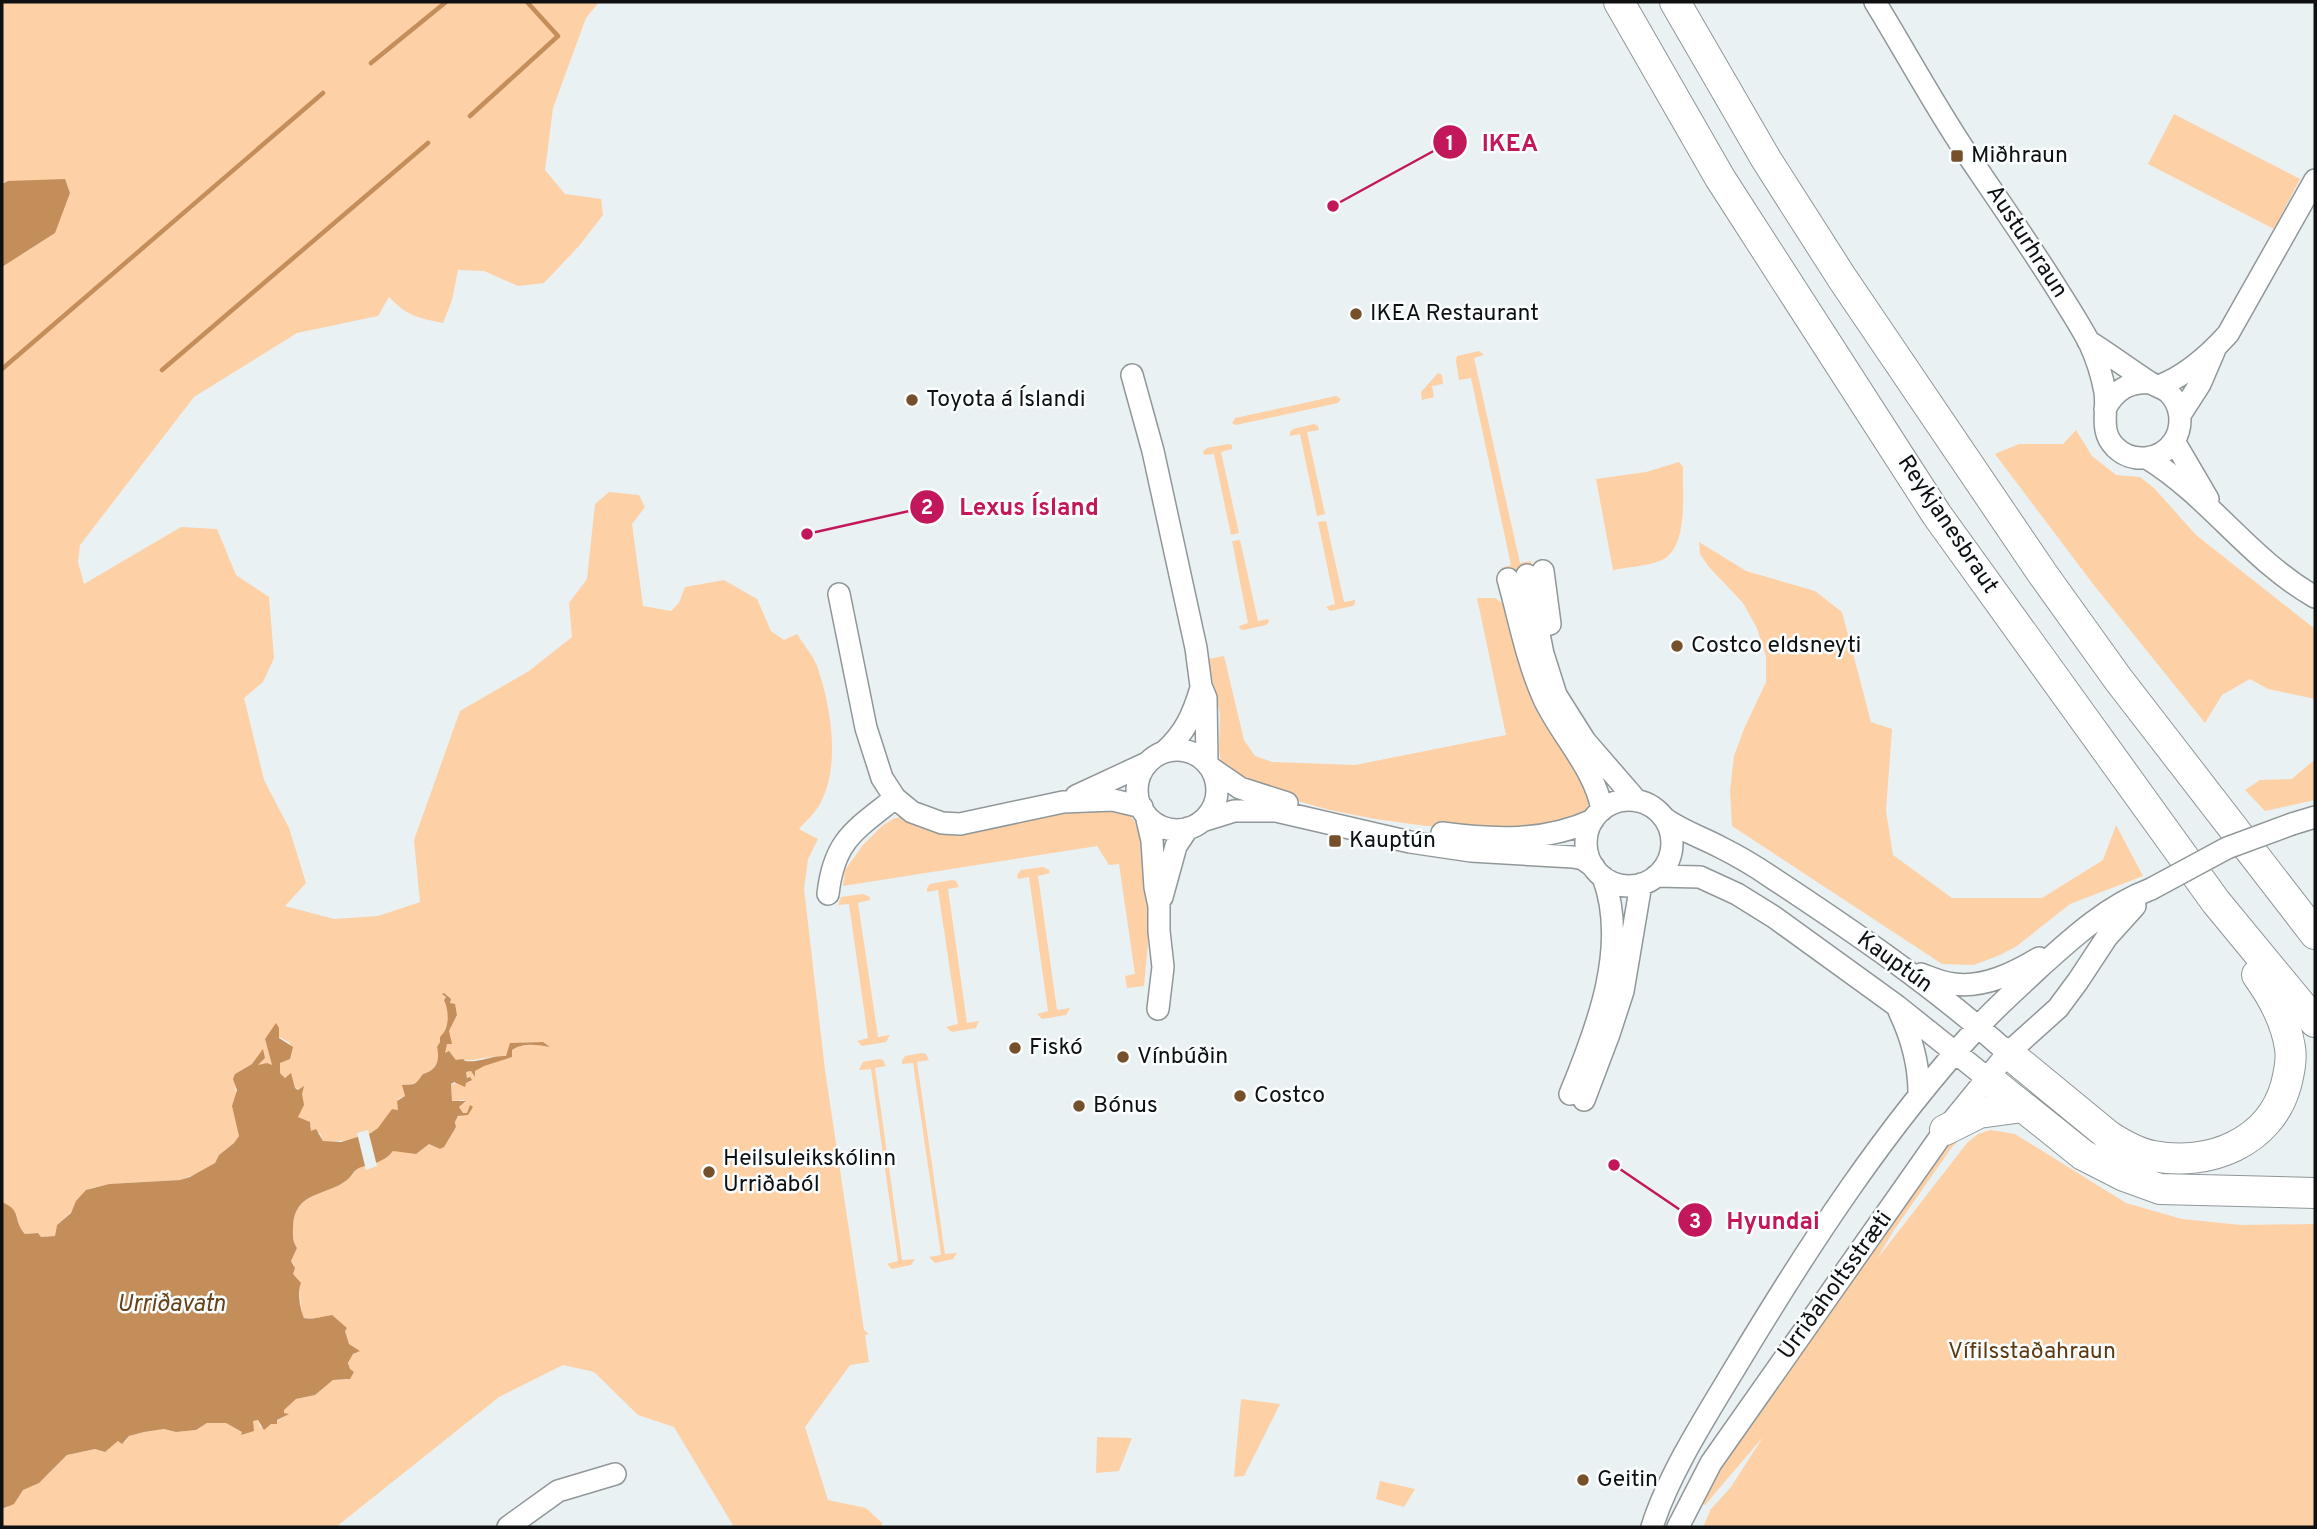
<svg xmlns="http://www.w3.org/2000/svg" width="2317" height="1529" font-family="Overpass,sans-serif">
  <style>
    .green { fill: #fdd0a6 }
    .water { fill: #c48e5a }
    .pier { fill: #eaf1f3 }
    .lines { fill: none; stroke-linecap: round; stroke-linejoin: round }
    .stream { stroke: #c48e5a; stroke-width: 4.5 }
    .minor-casing { stroke: #909799; stroke-width: 24 }
    .highway-casing { stroke: #909799; stroke-width: 32 }
    .minor { stroke: #fff; stroke-width: 21 }
    .highway { stroke: #fff; stroke-width: 30 }
    .minor-bridge-casing { stroke: #909799; stroke-width: 24; stroke-linecap: butt }
    .minor-bridge { stroke: #fff; stroke-width: 21 }
    .poi-dot { fill: #75502b; stroke: #fbfeff; stroke-width: 2.5 }
    .labels { text-anchor: middle; dominant-baseline: central; stroke-width: 5; stroke-linejoin: round; paint-order: stroke }
    .poi-label { font-size: 23px; fill: #0e1011; stroke: #fbfeff; text-anchor: start }
    .street-label { font-size: 23px; fill: #0e1011; stroke: #fbfeff }
    .park-label { font-size: 23px; fill: #5f3a11; stroke: #fbfeff }
    .water-label { font-size: 24px; font-style: italic; fill: #67411a; stroke: #fbfeff }
    .leader { fill: none; stroke: #c2185b; stroke-width: 2.5 }
    .callout-dot { fill: #c2185b; stroke: #fbfeff; stroke-width: 2.5 }
    .mark-label { font-size: 21px; text-anchor: middle; font-weight: bold; fill: #fff }
    .callout-label { font-size: 24px; text-anchor: middle; font-weight: bold; fill: #c2185b; stroke: #fbfeff; stroke-width: 5; stroke-linejoin: round; paint-order: stroke }
  </style>
  <rect width="100%" height="100%" fill="#eaf1f3"/>
  <path class="green" d="M2,2H599L586,18L553,108L545,170L565,194L601,199L603,215L579,246L544,283L518,286L484,271L458,270L452,300L443,323C418,318 407,316 389,297L378,316L297,333L194,397L80,545L78,562L84,584L181,527L217,529L236,575L269,597L274,658L263,682L244,698L264,780L289,828L306,883L285,906L334,919L378,916L420,902L414,840L460,711L529,671L572,637L569,603L587,579L595,504L609,492L639,495L645,507L632,524L643,606L671,611L679,603L685,587L724,580L757,599L771,631L784,640L797,634C803,644 813,655 817,666C831,706 841,765 820,804C815,813 806,821 799,829L818,839L808,859L804,889L825,1070L864,1330L869,1334L865,1335L869,1362L850,1365L805,1427L828,1500L866,1508L882,1523L881,1527H734L674,1427L638,1415L594,1372L563,1365L499,1397L336,1527H2V1509L7,1508L23,1490L46,1476L67,1455L95,1449L105,1452L114,1442L126,1441L129,1436L144,1432L164,1429L176,1432L196,1430L207,1423H226L242,1432L241,1435L253,1421L258,1420L260,1427C269,1427 281,1419 287,1414L283,1413L284,1410L296,1399L315,1395L333,1380H347C350,1369 345,1356 359,1351L349,1344L343,1325L329,1315L326,1318H304L302,1315L299,1287L292,1274L294,1264L291,1261L297,1248C292,1242 293,1236 293,1228C294,1191 327,1196 347,1180C352,1176 354,1171 359,1168C371,1162 384,1163 393,1151L418,1152L429,1144L440,1149L456,1127C454,1118 459,1116 467,1113H463L459,1110L461,1104L466,1103L464,1100L452,1101L451,1084L470,1082L465,1072L471,1071L474,1076L475,1071L484,1065L512,1057V1050C521,1043 536,1044 546,1046L543,1042L511,1043L506,1056C487,1055 477,1062 456,1060L451,1053H445L444,1048L449,1042V1031L457,1015L446,994L444,1000C452,1014 446,1034 437,1047L440,1058L431,1072L423,1074C415,1085 416,1084 403,1085L405,1096L398,1099V1110L392,1109C388,1116 381,1128 374,1132C361,1139 337,1143 323,1141L320,1133L311,1131V1125L298,1117L301,1107L300,1089L295,1088L291,1074L285,1078L280,1073L279,1065L290,1052V1043L271,1032L265,1039L272,1065H258L265,1058L263,1050L252,1064L235,1074L236,1096L233,1102L239,1136L234,1143L219,1155L215,1163L201,1172L180,1180L109,1184L89,1189L71,1212L57,1225L55,1236L41,1237L38,1233L25,1234L18,1226C18,1214 13,1207 2,1202V267L55,233L8,181L2,184Z
    M2174,114L2300,179L2274,229L2148,164Z
    M1479,351L1484,355L1474,358L1520,563L1531,561L1532,564L1528,568L1507,573L1501,568L1511,565L1471,378L1459,380L1456,361L1457,356Z
    M1438,373L1442,375L1443,384L1432,386L1434,397L1422,400L1421,392Z
    M1336,396L1341,399L1338,403L1236,425L1232,423L1235,418Z
    M1314,424L1318,426L1319,430L1307,432L1325,514L1317,516L1300,434L1290,436V432L1293,429Z
    M2076,430L2092,456L2116,475L2140,477L2154,488L2196,535L2315,629V699L2268,689L2250,679L2222,695L2205,723L2093,584L1995,454L2019,444H2063Z
    M1228,444L1232,445V449L1221,452L1239,533L1231,535L1214,454L1204,455L1203,451L1207,448Z
    M1679,462L1683,467C1682,493 1689,547 1662,560C1648,566 1629,567 1613,570L1596,479L1646,472Z
    M1326,521L1344,602L1355,600V603L1353,606L1330,611L1326,607L1335,604L1318,522Z
    M1240,540L1258,621L1268,619L1269,622L1266,625L1244,630L1240,629L1239,626L1248,623L1232,541Z
    M1699,542L1746,571L1815,591L1842,612L1871,722L1892,729L1886,811L1893,855L1952,898H2042L2103,860L2116,825L2143,876L2070,904L2017,946L2000,955L1974,965L1942,964L1732,826L1730,791L1734,756L1744,729L1766,682V656L1757,628L1743,603L1709,567L1700,554Z
    M1477,598H1495L1509,608L1570,761L1589,794L1588,805L1583,816L1529,829L1426,826L1375,819L1330,810L1283,797L1222,771L1219,749L1220,714L1208,659L1224,656L1244,740L1255,756L1273,762L1355,765L1506,735Z
    M2313,761L2315,762V800L2265,811L2245,790L2260,780L2292,779Z
    M1103,807L1129,814L1143,833L1150,920L1144,986L1127,988L1125,976L1135,974L1119,864L1109,865L1097,846L843,886L845,870L863,845L882,826L893,819L903,816L940,833H968L1055,813Z
    M1043,867L1049,870L1050,873L1038,876L1057,1010L1070,1008L1066,1015L1042,1019L1037,1014L1048,1011L1029,877L1018,879L1017,875L1021,870Z
    M952,880L956,881L959,887L948,889L967,1023L979,1021L976,1028L952,1032L946,1027L958,1024L938,890L927,892V888L930,884Z
    M863,894L870,897V900L858,903L878,1037L890,1035L886,1042L862,1046L857,1041L868,1038L849,904L838,905L841,897Z
    M922,1053L926,1054L929,1060L917,1062L945,1254L957,1253L953,1259L935,1263L929,1257L941,1255L913,1063L902,1064V1061L905,1056Z
    M879,1059L883,1060L886,1066L875,1068L902,1260L915,1259L911,1265L892,1269L887,1264L898,1261L871,1069L859,1070L863,1062Z
    M1961,1129L1967,1132L1952,1147L1894,1230L1877,1259L1967,1143L1978,1134L1991,1130L2015,1134L2126,1203L2182,1219L2241,1225L2315,1224V1527H1703L1711,1509L1731,1487L1763,1437L1705,1505L1699,1503L1739,1435Z
    M1241,1399L1280,1404L1244,1476L1234,1477Z
    M1097,1437L1132,1438L1119,1471L1096,1473Z
    M1380,1481L1415,1489L1404,1507L1376,1499Z"/>
  <path class="water" d="M65,179L70,193L55,233L2,267V184L8,181Z
    M444,993L451,999L450,1003L455,1004L457,1015L449,1031L452,1044H447L445,1053L449,1051L456,1060L463,1059L465,1061C479,1063 492,1055 506,1056L510,1043L543,1042L550,1047C539,1045 523,1042 512,1050V1057L484,1066L475,1071V1077L471,1071L466,1072L467,1078L470,1077L472,1080L466,1083L465,1087L454,1082L451,1084L452,1101H466L459,1107L463,1113H467L470,1105L473,1107L468,1115L458,1116L455,1122L456,1127L444,1147L440,1149L429,1144L416,1154L393,1151C384,1163 372,1163 359,1168C354,1170 352,1176 347,1180C327,1196 294,1191 293,1227C293,1236 292,1241 297,1248L291,1261L295,1268L293,1274L301,1283C297,1291 300,1310 304,1318C315,1320 323,1316 332,1315L347,1328L345,1331L349,1344L360,1351L353,1354L348,1363L350,1369L354,1372L350,1379L333,1380L315,1395L296,1399L284,1410V1413L289,1414L277,1420V1424H271L264,1430L258,1420L253,1421L254,1431L241,1435L242,1432L226,1423H207L196,1430L176,1432L164,1429L144,1432L129,1436L122,1444L118,1441L105,1452L95,1449L67,1455L39,1483L23,1490L14,1504L2,1509V1202C23,1211 12,1220 25,1234L38,1233L41,1237L55,1236L57,1225L71,1213L76,1201L86,1190L109,1184L180,1180L190,1177L215,1163L219,1155L234,1143L239,1136L232,1106L237,1090L233,1079L235,1074L252,1064L263,1049L265,1058L258,1065L267,1063L272,1065L265,1039L276,1023L279,1028V1038L293,1047L290,1059L280,1063V1073L285,1078L291,1073L295,1088L298,1090L304,1086L302,1094L304,1105L298,1117L310,1122L311,1131L316,1129L323,1141L341,1142L371,1133L378,1128L392,1109L398,1110L397,1101L405,1096L402,1085C416,1084 414,1086 423,1074C437,1070 440,1060 437,1047L440,1042V1037C450,1029 449,1010 444,1000L446,997L442,994Z"/>
  <path class="pier" d="M368,1130L377,1166L366,1170L357,1133Z"/>
  <g class="lines">
    <path class="stream" d="M371,63L446,2
      M470,116L558,36L527,2
      M2,369L323,93
      M162,370L428,143"/>
    <defs>
      <path id="minor" d="M1875,2C1905,51 1933,103 1965,151C1997,198 2029,244 2059,292C2069,308 2080,325 2089,342C2096,357 2102,375 2105,392C2108,412 2099,431 2115,447C2132,464 2161,461 2174,441C2184,425 2181,404 2168,392C2162,387 2155,386 2149,382C2129,369 2109,354 2088,341
        M1132,375L1153,451L1196,648L1201,686L1206,698L1207,763
        M2159,386C2185,376 2209,355 2228,334L2315,180
        M2105,409C2115,390 2129,381 2151,383
        M2180,415L2200,384L2215,349
        M2174,441L2208,499
        M2147,458C2210,497 2249,559 2315,597
        M1543,571L1550,624
        M1527,575L1543,654L1556,695L1585,741L1637,801
        M1508,579C1519,618 1527,662 1544,699C1562,737 1595,769 1602,810
        M839,594L866,728L882,778L895,798L912,812L942,823L960,824L1063,802L1113,800L1142,807
        M1137 790a40 40 0 1 1 80 0a40 40 0 1 1-80 0Z
        M1164,752C1185,733 1193,715 1201,688
        M1211,768L1240,788L1287,803
        M1076,796L1147,763
        M1586 843a43 43 0 1 1 86 0a43 43 0 1 1-86 0Z
        M1146,815L1152,841L1155,887L1159,906V931L1163,967L1158,1009
        M1664,818C1682,831 1701,837 1720,847C1738,856 1755,866 1771,877C1853,931 1935,987 2008,1053
        M1202,821L1234,811H1276L1410,842L1471,851L1573,857L1583,859L1594,867
        M2292,824L2315,817
        M1442,833C1494,840 1545,842 1593,820
        M1656,876L1700,877L1737,894L1774,917L1897,1006L1987,1078
        M828,894C834,840 855,830 895,798
        M1162,897L1176,846L1188,828
        M1921,974C1932,978 1942,983 1954,984C1984,988 2014,973 2039,958
        M1899,1011C1912,1038 1919,1063 1919,1093
        M1570,1094C1597,1029 1629,946 1603,877
        M1584,1100L1609,1034L1623,991L1641,884
        M508,1527L558,1491L615,1474
        M1652,1527C1669,1473 1708,1413 1738,1363C1809,1245 1885,1128 1978,1027C1997,1006 2019,987 2039,968C2072,938 2108,905 2151,889
        M1678,1527L1711,1463L1945,1130L2008,1053L2058,1008L2078,981L2107,937L2135,906"/>
      <path id="highway" d="M1619,2L1720,178L1937,515L2216,902L2315,1022
        M1675,2L1766,159L1842,278L2042,573L2118,679L2315,934
        M2008,1053L2109,1136C2123,1145 2137,1153 2153,1156C2208,1167 2270,1143 2286,1085C2289,1073 2292,1060 2290,1048C2286,1021 2273,997 2257,975
        M1987,1078L2083,1155L2124,1176L2160,1189L2315,1193
        M1945,1130L1979,1113L2023,1107"/>
    </defs>
    <use href="#minor" class="minor-casing"/>
    <use href="#highway" class="highway-casing"/>
    <use href="#minor" class="minor"/>
    <use href="#highway" class="highway"/>
    <defs>
      <path id="minor-bridge" d="M2151,889L2227,848L2292,824"/>
    </defs>
    <use href="#minor-bridge" class="minor-bridge-casing"/>
    <use href="#minor-bridge" class="minor-bridge"/>
  </g>
  <g class="poi-dot">
    <rect x="1950" y="149" width="14" height="14" rx="3.5"/>
    <circle cx="1356" cy="314" r="7"/>
    <circle cx="912" cy="400" r="7"/>
    <circle cx="1677" cy="646" r="7"/>
    <rect x="1328" y="834" width="14" height="14" rx="3.5"/>
    <circle cx="1015" cy="1048" r="7"/>
    <circle cx="1123" cy="1057" r="7"/>
    <circle cx="1240" cy="1096" r="7"/>
    <circle cx="1079" cy="1106" r="7"/>
    <circle cx="709" cy="1172" r="7"/>
    <circle cx="1583" cy="1480" r="7"/>
  </g>
  <g class="labels">
    <g class="poi-label">
      <text x="1971" y="156">Miðhraun</text>
      <text x="1370" y="314">IKEA Restaurant</text>
      <text x="926" y="400">Toyota á Íslandi</text>
      <text x="1691" y="646">Costco eldsneyti</text>
      <text x="1349" y="841">Kauptún</text>
      <text x="1029" y="1048">Fiskó</text>
      <text x="1137" y="1057">Vínbúðin</text>
      <text x="1254" y="1096">Costco</text>
      <text x="1093" y="1106">Bónus</text>
      <text x="723" y="1159">Heilsuleikskólinn<tspan x="723" dy="26">Urriðaból</tspan></text>
      <text x="1597" y="1480">Geitin</text>
    </g>
    <g class="street-label">
      <text transform="translate(2026 242) rotate(57)">Austurhraun</text>
      <text transform="translate(1947 525) rotate(56)">Reykjanesbraut</text>
      <text transform="translate(1894 963) rotate(36)">Kauptún</text>
      <text transform="translate(1836 1286) rotate(-54)">Urriðaholtsstræti</text>
    </g>
    <g class="park-label">
      <text x="2032" y="1352">Vífilsstaðahraun</text>
    </g>
    <g class="water-label">
      <text x="171" y="1305">Urriðavatn</text>
    </g>
  </g>
  <path class="leader" d="M1333 206L1450 142M807 534L927 507M1614 1165L1695 1220"/>
  <g class="callout-dot">
    <circle cx="1333" cy="206" r="7"/>
    <circle cx="807" cy="534" r="7"/>
    <circle cx="1614" cy="1165" r="7"/>
    <circle cx="1450" cy="142" r="18"/>
    <circle cx="927" cy="507" r="18"/>
    <circle cx="1695" cy="1220" r="18"/>
  </g>
  <g class="mark-label">
    <text x="1450" y="150">1</text>
    <text x="927" y="514">2</text>
    <text x="1695" y="1228">3</text>
  </g>
  <g class="callout-label">
    <text x="1510" y="151">IKEA</text>
    <text x="1029" y="515">Lexus Ísland</text>
    <text x="1773" y="1229">Hyundai</text>
  </g>
  <rect width="2317" height="1529" fill="none" stroke="#0e1011" stroke-width="7"/>
</svg>
